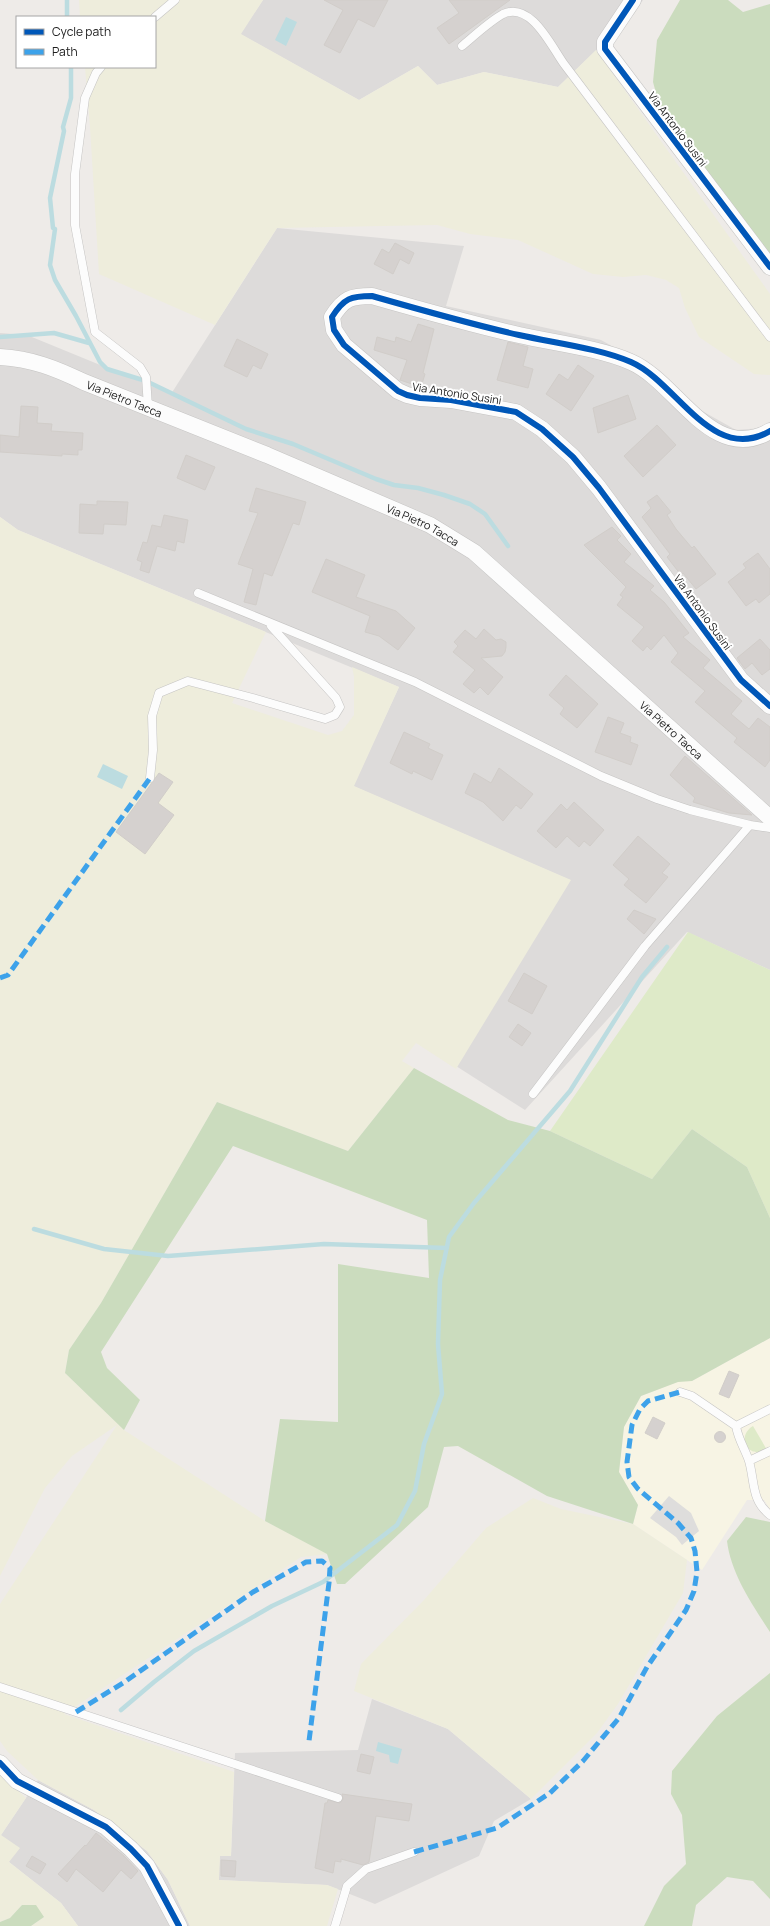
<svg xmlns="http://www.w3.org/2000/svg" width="770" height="1926" font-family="Manrope,sans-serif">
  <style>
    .residential { fill: #dddbda }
    .education { fill: #f7f4e4 }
    .farmland { fill: #eeeddc }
    .grass { fill: #deeac8 }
    .forest { fill: #cbdcbe }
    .parking { fill: #dedddc }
    .water { fill: #bcdce0 }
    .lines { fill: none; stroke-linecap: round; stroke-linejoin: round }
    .stream { stroke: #bcdce0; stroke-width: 4.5 }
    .building { fill: #d5d1cf; stroke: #d1cdc9 }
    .service-casing { stroke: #c5c4c3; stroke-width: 9 }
    .minor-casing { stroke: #c5c4c3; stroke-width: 17 }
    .service { stroke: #fcfcfc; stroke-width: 8 }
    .minor { stroke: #fcfcfc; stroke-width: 16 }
    .quiet { stroke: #3da2ea; stroke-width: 5; stroke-dasharray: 10 5; stroke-linecap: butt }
    .cycleway-casing { stroke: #fff; stroke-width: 8 }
    .cycleway { stroke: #0057b8; stroke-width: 6 }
    .labels { text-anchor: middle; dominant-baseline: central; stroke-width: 4; stroke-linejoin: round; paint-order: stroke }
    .street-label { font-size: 11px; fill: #202020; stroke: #fff }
  </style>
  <rect width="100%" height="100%" fill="#eeebe8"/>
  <path class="residential" d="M263,0H643L634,14L558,87L484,72L437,85L418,66L359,100L240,34Z
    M277,228L464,246L446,306L601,340L662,374L695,407L736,430L762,428L770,422V970L687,932L525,1110L456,1066L570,880L353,786L399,687L18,530L0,517V333L27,335L171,394Z
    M372,1699L448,1729L531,1799L494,1821L479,1856L375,1904L327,1885L218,1880L220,1856H231L235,1753L358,1750Z
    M38,1780L94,1810L147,1851L168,1880L190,1926H78L61,1903L9,1862L1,1835Z"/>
  <path class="education" d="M770,1338V1509L764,1500H747L702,1570L633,1524L638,1505L619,1472L624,1427L641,1396L682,1380L692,1381Z"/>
  <path class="farmland" d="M79,0H263L241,34L359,100L418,66L437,85L484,72L558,87L596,50L770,294V375L754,374L699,337L685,308L679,288L666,280L646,275L623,277L593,274L518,240L470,234L437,225L277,228L215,325L99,274L90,127L85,67H155V17H80Z
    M0,517L18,530L266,632L232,703L328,735L342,731L354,715V676L352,667L399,687L354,786L571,880L456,1069L416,1043L402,1061L414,1068L348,1151L217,1102L101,1303L69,1350L65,1373L124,1430L265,1521L328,1554L301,1557L64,1714L234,1772L231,1856H220L219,1880L327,1885L338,1889L327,1926H190L168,1880L147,1851L94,1810L38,1780L7,1751L0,1741V1604L117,1425L72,1456L45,1488L0,1576Z
    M533,1498L561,1509L633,1524L687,1560L683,1593L618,1704L597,1733L531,1799L448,1729L354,1691L361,1664L424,1600L486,1528Z
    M0,1774L26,1798L1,1835L20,1848L9,1862L61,1903L78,1926H31L44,1917L22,1905L10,1918L0,1922Z"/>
  <path class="grass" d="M688,932L770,970V1218L747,1167L692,1129L652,1179L550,1131Z
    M753,1426L767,1450C758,1453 753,1454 746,1446C743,1438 745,1431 753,1426Z"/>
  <path class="forest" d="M680,0H728L743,12L770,4V261L660,108L653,82L657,40Z
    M414,1068L508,1120L550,1131L652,1179L692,1129L747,1167L770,1218V1338L692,1381L678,1382L641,1396L624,1427L619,1472L638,1505L633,1524L547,1496L458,1446L444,1447L428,1507L345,1584H337L327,1554L265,1521L280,1419L338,1422V1264L429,1278L427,1220L233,1146L101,1352L107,1368L140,1400L124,1430L65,1373L69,1350L101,1303L217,1102L348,1151Z
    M746,1517L770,1522V1632C752,1604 731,1574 727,1541Z
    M770,1673V1899L753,1881L727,1877L696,1905L692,1926H644L664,1886L686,1864L682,1815L671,1794L672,1771L717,1716Z
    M22,1905H36L44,1917L31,1926H0V1922L10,1918Z"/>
  <path class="parking" d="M669,1496L691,1513L699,1531L682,1545L676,1537L650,1518Z"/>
  <path class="water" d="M286,17L297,22L286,46L275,40Z
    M103,764L128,776L122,789L97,777Z
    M378,1742L402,1749L398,1764L390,1762L389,1755L376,1751Z"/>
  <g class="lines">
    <path class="stream" d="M67,0V17
      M71,67V98L63,127L64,131L50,198L53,228L55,229L50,265L55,280L76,316L100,362L107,369L146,381L246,429L293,444L376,479L394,485L418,488L444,495L470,504L485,514L508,546
      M0,337L54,333L89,343
      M34,1229L104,1249L168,1256L324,1244L447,1248
      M121,1710L154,1682L194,1651L272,1606L323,1582L397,1525L415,1491L424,1444L442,1394L438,1344L440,1280L449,1237L474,1203L570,1091L642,977L667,947"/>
  </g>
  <path class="building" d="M324,0H388L374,27L358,19L340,53L324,45L343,10Z
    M449,0H510L449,44L437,28L459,13Z
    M395,243L414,253L409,264L400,259L393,274L374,264L382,249L389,253Z
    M418,324L434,329L423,373L425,374L421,387L400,380L407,360L374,350L377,337L395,342L396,337L411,342Z
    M237,339L268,354L261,369L253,365L247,377L224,366Z
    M508,342L528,347L523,366L533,369L528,388L497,380Z
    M578,365L594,376L571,411L546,394L559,374L568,380Z
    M628,395L636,419L598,433L593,408Z
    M21,406L38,407L37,423L52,424L51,431L83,433L82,450H78V455L62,454V456L0,452V435L19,437Z
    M657,425L676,445L643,477L624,456Z
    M186,455L215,467L205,490L177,478Z
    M256,488L306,502L299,525L293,523L272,576L264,573L256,605L244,602L253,569L238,564L258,513L249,511Z
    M657,495L671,512L667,515L676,529L692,548L694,546L716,574L696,589L683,573L681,575L667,557L670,554L642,517L651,508L647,502Z
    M97,501L128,502L126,525L104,524L103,534L79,533L80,504L97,505Z
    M164,515L188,520L184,543L177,541L175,551L157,546L149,573L140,570L142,562L137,560L143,542L147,543L152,525L161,527Z
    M612,527L621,536L617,540L631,554L624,562L654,586L650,590L664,602L689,633L683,637L710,660L703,668L742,701L731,714L749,729L758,718L770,727V760L765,767L734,742L737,738L695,702L705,691L671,662L678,653L664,635L651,650L647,646L643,651L632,641L644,627L617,605L623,597L620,595L626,587L584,545Z
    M758,553L770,569V594L759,603L756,599L746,606L728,582L746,568L743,564Z
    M326,559L365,575L356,597L396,611L415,628L398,650L379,636L365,632L370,616L312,592Z
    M484,629L496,640L501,639L506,642V647L505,652L502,656L481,658L503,677L488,695L480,687L474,693L463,684L475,670L453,652L458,646L454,642L465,630L476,639Z
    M760,639L770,650V669L762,675L752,663L745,669L737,658Z
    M566,675L598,704L577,728L560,714L564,708L549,695Z
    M608,717L624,723L620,733L631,737L630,742L638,745L631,765L595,752Z
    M404,732L430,744L428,748L443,755L432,780L413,771L412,774L390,763Z
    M685,756L752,815L729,813L693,802L695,798L670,775Z
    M499,768L533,794L521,809L516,805L503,821L483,802L465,793L474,773L491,783Z
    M159,773L173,782L158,803L174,815L145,854L116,832Z
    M574,802L604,830L590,846L584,841L579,847L567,836L556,848L537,831L561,804L567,810Z
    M638,836L670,864L662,873L668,877L646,903L624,885L629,879L613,865Z
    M634,910L656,919L644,934L627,919Z
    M524,973L547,986L532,1014L508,1001Z
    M518,1024L531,1033L522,1046L509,1037Z
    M729,1371L739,1375L729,1398L719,1394Z
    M653,1417L665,1423L657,1439L645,1433Z
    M714.5 1437a5.5 5.5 0 1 1 11 0a5.5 5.5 0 1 1-11 0Z
    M361,1754L374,1757L370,1774L357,1771Z
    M342,1794L412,1804L409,1821L376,1816L369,1862L363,1865L341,1859V1862L335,1861L333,1873L315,1868L325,1803H327L328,1800L340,1803L343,1799Z
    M96,1833L124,1856L138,1871L131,1879L121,1870L103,1892L76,1869L67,1882L58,1874L85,1845L86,1846Z
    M32,1856L46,1864L40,1874L26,1866Z
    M221,1860L236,1861L235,1877L221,1876Z"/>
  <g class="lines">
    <defs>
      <path id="service" d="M155,17L175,0
        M462,46C474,36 490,21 503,14C531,1 551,46 564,64L770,337
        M101,67L96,73L85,98L75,174V225L95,332L140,367L146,377L148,407
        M198,593L415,682L601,776L657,799L690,810L750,825L770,828
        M150,778L153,750L152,716L159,693L188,681L253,698L325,719L335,715L340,707L336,698L271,626
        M533,1094L645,946L750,825
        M680,1392L692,1396L736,1426L770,1409
        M736,1426C738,1439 745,1449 749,1461C755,1482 751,1500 770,1515
        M749,1461L770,1451
        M0,1687L338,1798
        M335,1926L347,1886L366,1869L414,1852"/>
      <g id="minor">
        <path d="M633,0L605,42V49L770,267"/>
        <path id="s1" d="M0,357C32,359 55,368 84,382L267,455L430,525L474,552L770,818"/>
        <path d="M770,431C712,465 677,382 631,362C599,348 554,343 519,335C470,324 421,310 372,296C351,296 344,298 332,317L334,330L344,345L398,391L407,395L420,398L451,400L516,412L542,429L573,457L599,488L741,680L770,706"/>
        <path d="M0,1763L17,1781L106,1827L131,1849L147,1866L179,1926"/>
      </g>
    </defs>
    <use href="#service" class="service-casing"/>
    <use href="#minor" class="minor-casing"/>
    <use href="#service" class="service"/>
    <use href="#minor" class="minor"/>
    <path class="quiet" d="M0,978L8,975L150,778
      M76,1712L123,1683L253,1592L306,1562L322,1561L330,1568L329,1583L309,1741
      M414,1852L497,1828L550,1793L583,1761L619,1718L647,1667L686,1610L694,1591L697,1572L695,1551L691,1538L678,1523L638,1489L629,1477L627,1462L632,1425L640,1409L648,1401L680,1392"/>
    <defs>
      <path id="cycleway" d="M633,0L605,42V49L770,267
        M770,431C712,465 677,382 631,362C599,348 554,343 519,335C470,324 421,310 372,296C351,296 344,298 332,317L334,330L344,345L398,391L407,395L420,398L451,400L516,412L542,429L573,457L599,488L741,680L770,706
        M0,1763L17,1781L106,1827L131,1849L147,1866L179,1926"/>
    </defs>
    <use href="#cycleway" class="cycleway-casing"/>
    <use href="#cycleway" class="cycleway"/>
  </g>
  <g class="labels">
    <g class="street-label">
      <text transform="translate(678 129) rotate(53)">Via Antonio Susini</text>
      <text transform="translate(457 393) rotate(9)">Via Antonio Susini</text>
      <text stroke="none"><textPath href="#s1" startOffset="132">Via Pietro Tacca</textPath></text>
      <text stroke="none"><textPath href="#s1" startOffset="456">Via Pietro Tacca</textPath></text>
      <text transform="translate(703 612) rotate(54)">Via Antonio Susini</text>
      <text stroke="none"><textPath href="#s1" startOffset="780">Via Pietro Tacca</textPath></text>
    </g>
  </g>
  <rect x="16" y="16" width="140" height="52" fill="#ffffff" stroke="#a6a6a6"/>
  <rect x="24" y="29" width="20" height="6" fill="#0057b8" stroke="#a6a6a6"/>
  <text x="52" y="36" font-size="12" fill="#202020">Cycle path</text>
  <rect x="24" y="49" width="20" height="6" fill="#3da2ea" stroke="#a6a6a6"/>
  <text x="52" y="56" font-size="12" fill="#202020">Path</text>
</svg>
